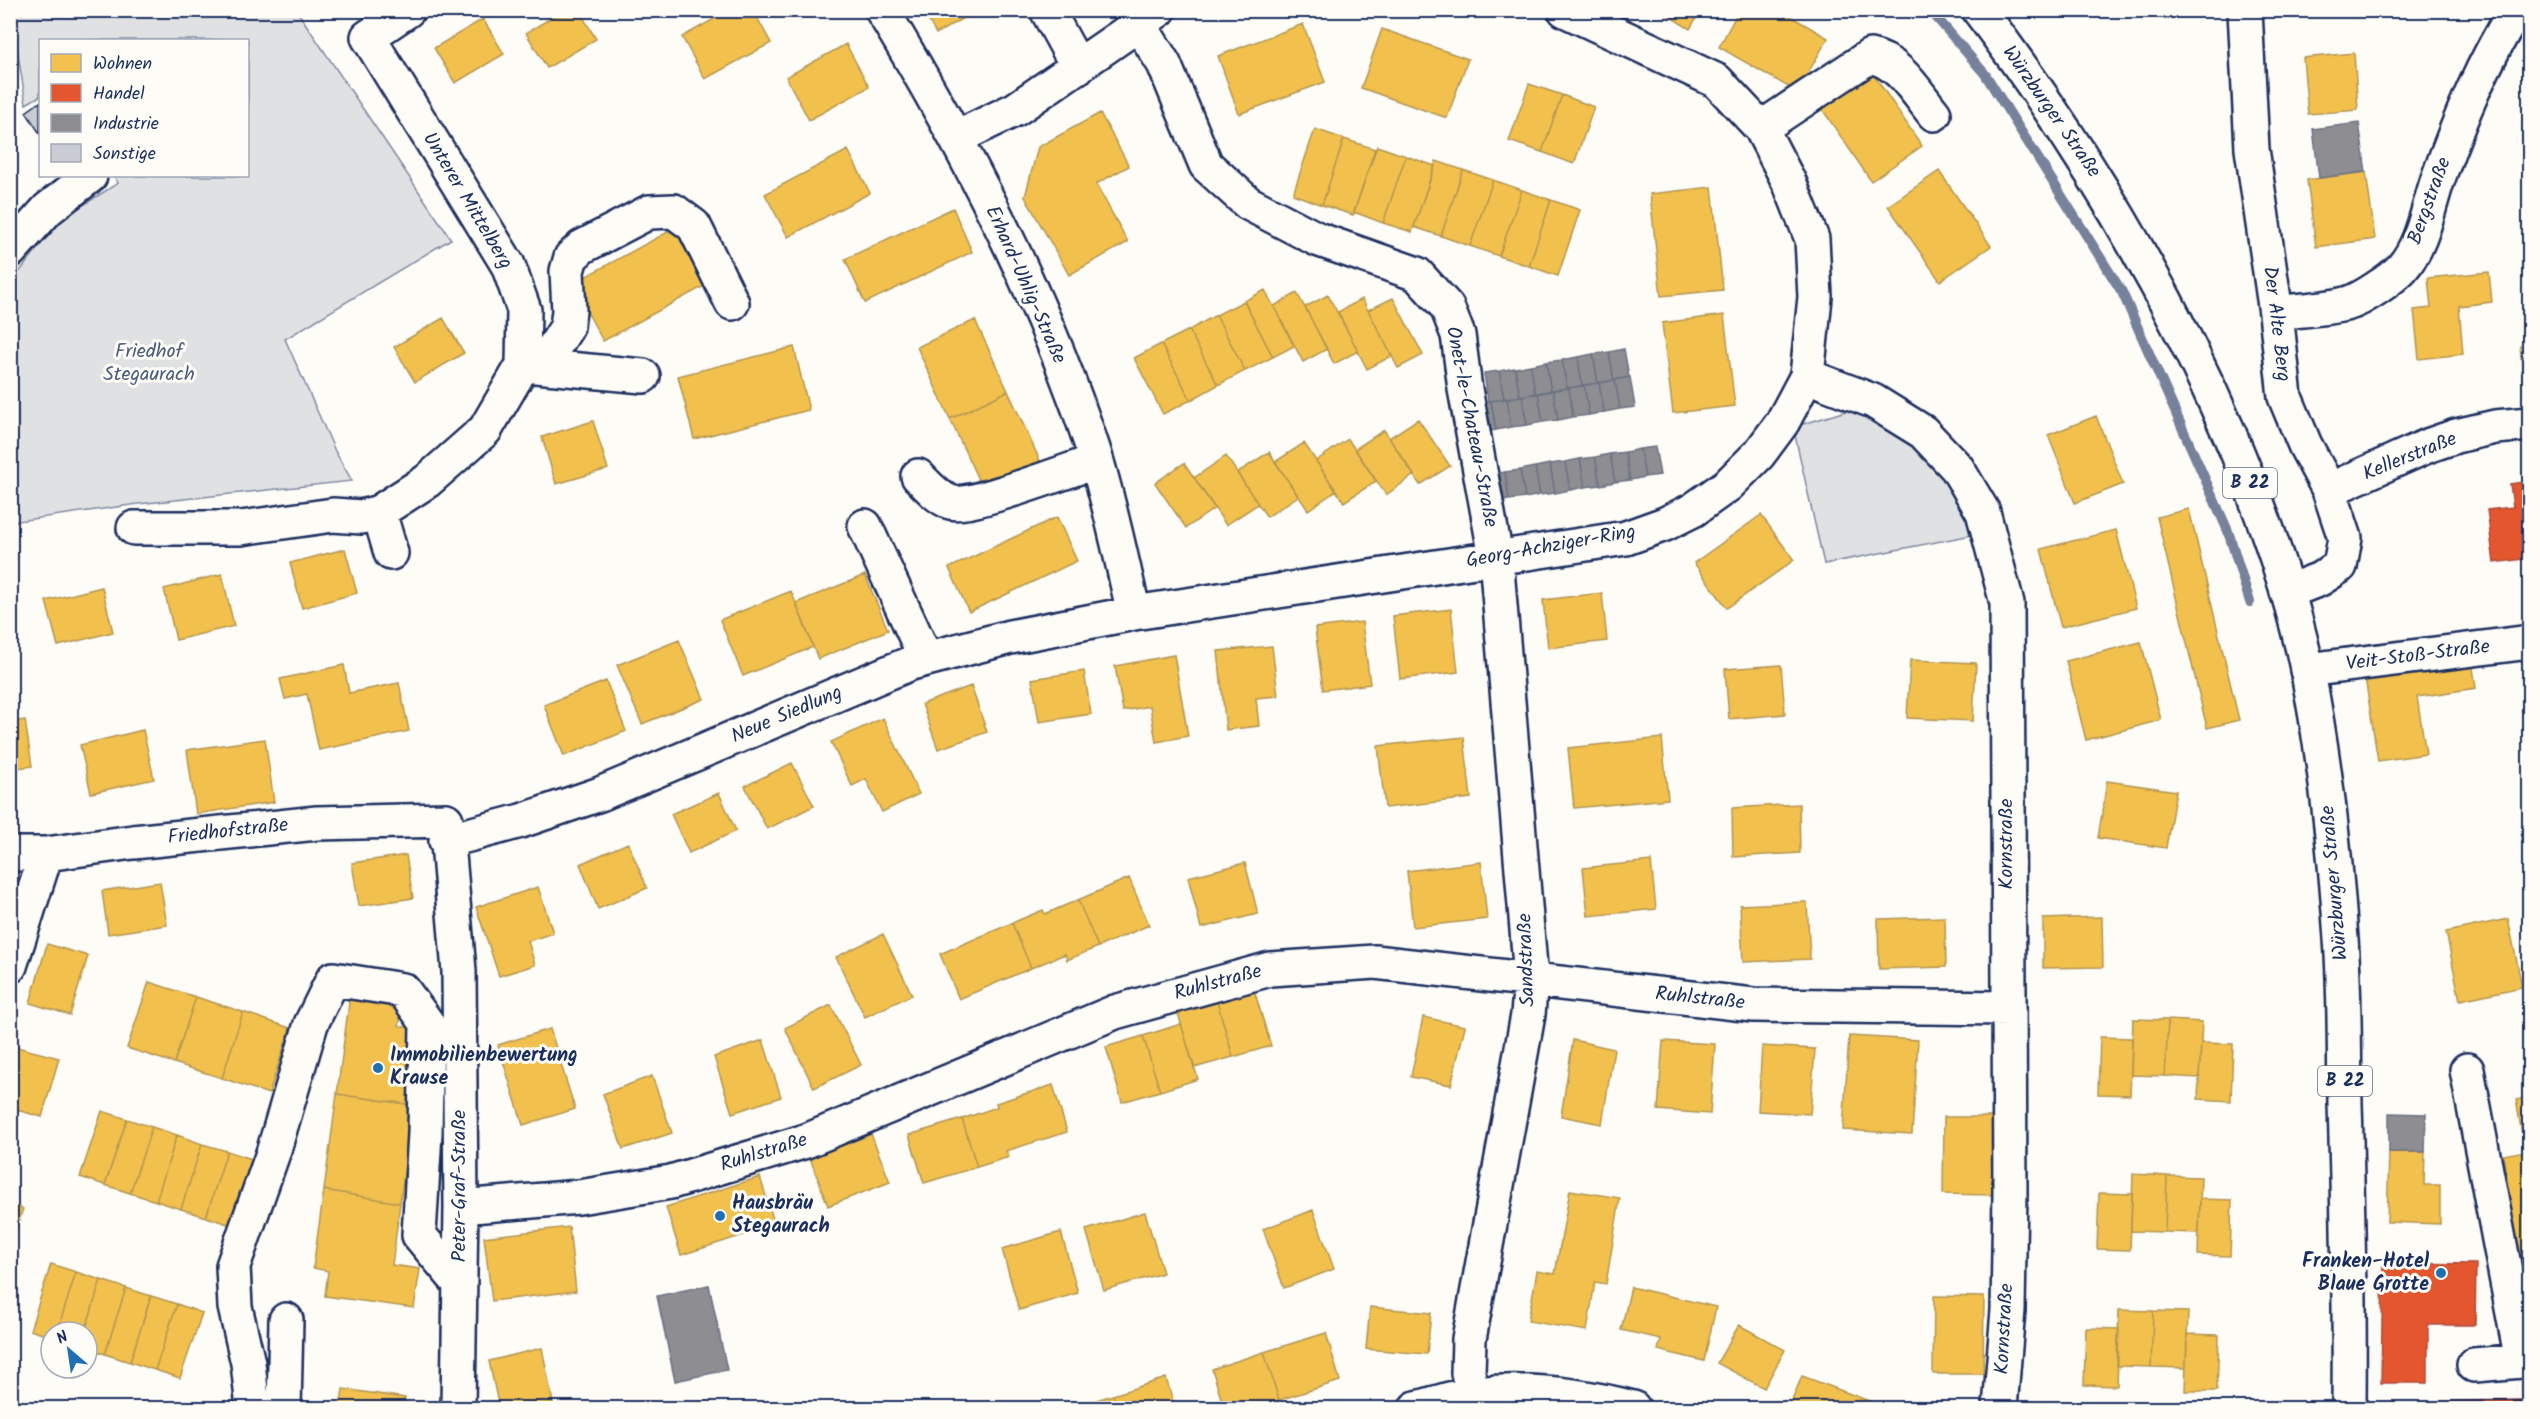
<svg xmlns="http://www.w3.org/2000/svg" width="2540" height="1419" font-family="Kalam,sans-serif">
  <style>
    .green { fill: #e0e1e3; stroke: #7e88a0; stroke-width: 1.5 }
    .homes { fill: #f2c14e; stroke: #b29553; stroke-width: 1.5 }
    .shops { fill: #e4572e; stroke: #a84b3c; stroke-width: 1.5 }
    .industry { fill: #8d8d92; stroke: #6b7182; stroke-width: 1.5 }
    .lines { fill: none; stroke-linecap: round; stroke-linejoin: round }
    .stream { stroke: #76819c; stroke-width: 10 }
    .building { fill: #c9ccd3; stroke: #1b2f5e; stroke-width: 1.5 }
    .minor-casing { stroke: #1b2f5e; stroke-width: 38 }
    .major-casing { stroke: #1b2f5e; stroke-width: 38 }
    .minor { stroke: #fdfcf7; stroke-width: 33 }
    .major { stroke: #fdfcf7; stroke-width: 33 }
    .poi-dot { fill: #1f6fb2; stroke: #fdfcf7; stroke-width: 2 }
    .labels { text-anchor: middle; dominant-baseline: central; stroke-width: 6; stroke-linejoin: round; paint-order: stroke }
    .shield { fill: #fdfcf7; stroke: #5f6c8c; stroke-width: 1.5 }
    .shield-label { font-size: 18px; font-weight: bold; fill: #1b2f5e }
    .street-label { font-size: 20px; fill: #1b2f5e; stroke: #fdfcf7 }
    .park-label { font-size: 20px; fill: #4c5c7f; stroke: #fdfcf7 }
    .poi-label { font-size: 20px; font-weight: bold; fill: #1b2f5e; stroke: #fdfcf7; text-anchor: start }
  </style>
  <rect width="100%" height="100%" fill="#fdfcf7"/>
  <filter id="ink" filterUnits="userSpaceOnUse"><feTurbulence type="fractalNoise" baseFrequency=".0167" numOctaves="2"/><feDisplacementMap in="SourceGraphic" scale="12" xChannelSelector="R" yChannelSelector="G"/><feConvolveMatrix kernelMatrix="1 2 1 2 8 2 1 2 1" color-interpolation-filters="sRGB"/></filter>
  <g filter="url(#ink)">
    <path class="green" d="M11,11H297L451,239L285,339L335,451L352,481L138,504L11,522L10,284L60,220L118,183L114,176H248V40H40V96L26,104Z
      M1856,408C1873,419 1892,428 1908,440C1938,464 1960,499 1972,535L1824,564L1794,431L1800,425Z"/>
    <path class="homes" d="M564,10H579L596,39L547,68L526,33Z
      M730,10H753L771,43L705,79L682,37Z
      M923,10H977L936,34Z
      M1659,10H1701L1690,29Z
      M1739,10H1780L1828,38L1797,92L1719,47Z
      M483,19L504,54L455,83L434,48Z
      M1303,24L1325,82L1239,114L1218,56Z
      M1382,29L1468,59L1447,118L1361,88Z
      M846,44L869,87L809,120L786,77Z
      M2354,53L2358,110L2308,114L2303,58Z
      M1871,71L1922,146L1871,181L1820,106Z
      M1529,84L1562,95L1542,152L1509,141Z
      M1562,95L1594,107L1574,164L1542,152Z
      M1100,113L1129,166L1096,184L1128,242L1069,275L1025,197L1038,147Z
      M1315,129L1344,139L1322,205L1293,194Z
      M1344,139L1375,149L1353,215L1322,205Z
      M1377,146L1406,156L1383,223L1354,212Z
      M848,150L870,193L788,237L765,194Z
      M1406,156L1435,166L1412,232L1383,223Z
      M1436,161L1463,170L1441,236L1414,227Z
      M1463,170L1493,180L1470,246L1441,236Z
      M1939,171L1991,246L1940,281L1888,206Z
      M2366,172L2375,239L2316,247L2307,180Z
      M1493,180L1522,190L1499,256L1470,246Z
      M1712,187L1723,290L1661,296L1650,194Z
      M1522,190L1551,200L1529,266L1499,256Z
      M1551,200L1580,210L1558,276L1529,266Z
      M953,208L972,252L865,303L845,259Z
      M677,227L708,284L603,341L572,284Z
      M2489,272L2492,302L2459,306L2463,354L2419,359L2414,310L2431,308L2428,278Z
      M1265,290L1294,346L1273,357L1244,301Z
      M1297,293L1327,349L1303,362L1274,306Z
      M1328,295L1358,351L1334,364L1305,307Z
      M1393,298L1423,355L1398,368L1368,310Z
      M1362,299L1392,356L1367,369L1338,312Z
      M1244,301L1273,357L1245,371L1216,315Z
      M1216,315L1245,371L1218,385L1189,330Z
      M1724,315L1735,406L1673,413L1662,323Z
      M443,318L464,353L415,382L394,347Z
      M975,320L1008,391L950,419L917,347Z
      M1189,330L1218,385L1191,400L1161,344Z
      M1161,344L1191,400L1163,414L1134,358Z
      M2530,345V392L2525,393L2520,346Z
      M794,347L809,410L694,439L678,376Z
      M1008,391L1041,463L983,490L950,419Z
      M2096,416L2123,484L2075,503L2048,435Z
      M1418,419L1450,466L1420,485L1389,438Z
      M593,421L608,469L556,484L542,437Z
      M1384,430L1414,475L1386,495L1355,449Z
      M1348,439L1376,481L1344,502L1316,461Z
      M1304,443L1336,491L1308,510L1275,462Z
      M1269,452L1298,496L1267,517L1237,473Z
      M1226,456L1258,504L1226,525L1194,478Z
      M1184,463L1215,508L1186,528L1155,483Z
      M2189,509L2239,720L2207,728L2157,517Z
      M1761,515L1794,560L1727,608L1694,563Z
      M1057,517L1077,561L969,612L949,568Z
      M2116,530L2136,608L2061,627L2041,549Z
      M345,549L357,593L302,608L290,563Z
      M222,574L234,626L176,640L164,589Z
      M865,575L888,630L818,659L796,603Z
      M102,587L113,632L58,646L46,601Z
      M791,591L813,647L743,676L720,620Z
      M1602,593L1607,641L1548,648L1543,600Z
      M1451,609L1458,672L1400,679L1393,616Z
      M1362,622L1370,684L1323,690L1315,628Z
      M679,640L704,699L642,724L617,665Z
      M2141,642L2161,720L2086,740L2066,661Z
      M1272,646L1278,696L1256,698L1259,726L1226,730L1218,651Z
      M1174,655L1188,736L1156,742L1150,706L1123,711L1115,666Z
      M1910,660L1976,663L1973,721L1907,718Z
      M2472,661L2476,688L2417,697L2426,754L2378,761L2365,677Z
      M344,665L349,693L399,683L409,731L319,750L307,694L285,699L280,679Z
      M1781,665L1785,714L1729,719L1725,669Z
      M1084,671L1091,714L1039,722L1032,679Z
      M606,681L626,731L564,756L544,705Z
      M971,686L987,732L938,749L922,704Z
      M883,718L919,794L882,812L866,779L852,786L831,742Z
      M25,720L32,766L10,769V722Z
      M143,730L154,779L91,793L80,745Z
      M1464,737L1471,798L1385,808L1378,746Z
      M1662,738L1668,799L1574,808L1568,748Z
      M265,739L274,802L196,814L187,750Z
      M792,763L814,806L767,829L745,786Z
      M2107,781L2176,791L2166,848L2098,838Z
      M719,793L736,831L689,853L671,814Z
      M1799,804L1800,853L1733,857L1732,808Z
      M628,843L647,888L598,909L580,864Z
      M406,855L413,898L359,906L352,863Z
      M1651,861L1656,909L1588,916L1583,868Z
      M1481,862L1487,919L1413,927L1407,871Z
      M1245,863L1258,914L1201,928L1188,877Z
      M1129,878L1149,925L1098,947L1078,900Z
      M160,882L167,925L108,934L102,891Z
      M538,887L553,933L528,941L535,965L499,976L476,907Z
      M1078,900L1098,947L1067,960L1065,954L1031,968L1012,923L1043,910L1045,914Z
      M1807,902L1810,959L1743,962L1740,905Z
      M1945,917L1946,967L1879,969L1878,919Z
      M2102,917L2103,967L2043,968V919Z
      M2508,919L2522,987L2460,1000L2446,932Z
      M1012,923L1031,968L959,999L940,954Z
      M883,934L912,995L865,1017L836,957Z
      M47,944L88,956L70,1015L30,1003Z
      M149,982L196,997L174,1063L127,1048Z
      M1254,990L1271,1046L1233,1057L1217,1001Z
      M350,995L403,1002L399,1026L424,1030L413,1105L337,1094Z
      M196,997L243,1012L222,1078L174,1063Z
      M1217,1001L1233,1057L1194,1068L1178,1013Z
      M831,1005L861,1065L814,1088L785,1028Z
      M243,1012L290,1028L269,1094L222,1078Z
      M1423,1017L1465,1026L1451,1085L1411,1077Z
      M2133,1019L2168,1020L2165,1076L2131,1075Z
      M2168,1020L2202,1022L2199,1078L2165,1076Z
      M1181,1024L1198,1079L1160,1091L1143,1036Z
      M550,1029L575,1109L523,1125L498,1045Z
      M1143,1036L1160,1091L1122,1102L1106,1047Z
      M1849,1036L1918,1040L1912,1134L1843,1130Z
      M2100,1037L2132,1038L2130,1095L2098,1094Z
      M763,1040L781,1097L732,1113L714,1057Z
      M1573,1040L1614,1049L1602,1124L1561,1116Z
      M1663,1041L1715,1044L1710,1114L1658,1110Z
      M2201,1043L2233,1044L2231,1101L2198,1099Z
      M13,1046L59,1058L42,1117L10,1108V1054Z
      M1762,1046L1815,1049L1810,1114L1758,1111Z
      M652,1076L672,1133L623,1149L603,1094Z
      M1053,1085L1067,1132L1006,1151L1009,1157L977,1167L962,1119L997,1107L996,1103Z
      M337,1094L413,1105L400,1203L324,1190Z
      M2530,1097V1150L2525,1151L2516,1100Z
      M102,1111L127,1119L105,1185L80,1177Z
      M1944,1117H1993L1992,1195L1943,1194Z
      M127,1119L152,1127L130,1193L105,1185Z
      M962,1119L977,1167L924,1183L909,1135Z
      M152,1127L177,1135L156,1201L130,1193Z
      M871,1134L890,1182L828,1206L810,1158Z
      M177,1135L202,1144L181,1209L156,1201Z
      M202,1144L227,1151L206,1217L181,1209Z
      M2530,1150V1181L2525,1151Z
      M227,1151L252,1159L231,1225L206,1217Z
      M2525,1151L2530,1181V1319L2503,1155Z
      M2389,1152H2425L2424,1185H2440V1224L2387,1222Z
      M2133,1174L2167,1176L2165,1232L2131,1231Z
      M2167,1176L2201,1177L2199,1233L2165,1232Z
      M760,1177L775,1225L681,1255L666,1207Z
      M324,1190L400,1203L392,1265L420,1269L414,1308L325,1296L328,1271L313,1268Z
      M1570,1190L1620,1198L1606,1284L1595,1282L1587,1331L1528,1321L1537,1271L1555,1274Z
      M2099,1193L2132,1194L2130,1250L2097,1249Z
      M2200,1199L2232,1200L2230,1256L2198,1255Z
      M10,1205L23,1209L10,1244Z
      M1313,1210L1334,1269L1284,1288L1263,1229Z
      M1145,1212L1163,1273L1104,1290L1086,1230Z
      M569,1227L576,1291L492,1301L484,1237Z
      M1061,1232L1078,1293L1019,1310L1002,1249Z
      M51,1264L76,1272L57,1332H51V1337L30,1330Z
      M76,1272L101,1280L85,1332H57Z
      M101,1280L126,1288L105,1354L87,1348V1332H85Z
      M1631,1287L1716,1307L1704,1361L1658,1350L1661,1339L1621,1330Z
      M126,1288L151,1296L130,1362L105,1354Z
      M151,1296L177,1304L155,1370L130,1362Z
      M1934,1296L1984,1297L1983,1374H1933Z
      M177,1304L202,1313L180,1378L155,1370Z
      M1370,1307L1431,1313L1427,1354L1366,1349Z
      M2119,1310L2153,1311L2151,1367L2117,1366Z
      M2153,1311L2188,1312L2186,1368L2151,1367Z
      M1739,1325L1785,1350L1764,1388L1717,1363Z
      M2086,1328L2119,1329L2117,1386L2084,1385Z
      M1326,1333L1340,1381L1279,1400L1264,1352Z
      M2187,1334L2219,1335L2217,1391H2185Z
      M542,1348L554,1408H499L489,1361Z
      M1264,1352L1279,1400L1251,1408H1224L1212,1369Z
      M1802,1376L1888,1408H1789Z
      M1166,1378L1175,1408H1117L1113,1395Z
      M343,1389L405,1398L403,1408H340Z
      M1113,1395L1117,1408H1070Z
      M10,1401L19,1404L18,1408H10Z"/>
    <path class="shops" d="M2530,481V558L2494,563L2487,510L2513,507L2510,484Z
      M2383,1263L2476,1264L2475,1325H2428V1383H2381Z
      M2522,1386H2530V1408H2523Z
      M2523,1400V1408H2429V1402Z"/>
    <path class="industry" d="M2359,123L2366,172L2319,178L2313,129Z
      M1624,349L1629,377L1614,380L1609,352Z
      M1609,352L1614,380L1598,383L1593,354Z
      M1593,354L1598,383L1582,386L1578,357Z
      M1578,357L1582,386L1567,388L1562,360Z
      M1562,360L1567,388L1551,391L1546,362Z
      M1546,362L1551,391L1535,394L1531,365Z
      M1531,365L1535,394L1520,396L1515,368Z
      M1515,368L1520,396L1504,399L1499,371Z
      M1499,371L1504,399L1488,401L1484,373Z
      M1630,377L1635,407L1620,409L1615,380Z
      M1615,380L1620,409L1604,412L1599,383Z
      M1599,383L1604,412L1589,415L1584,385Z
      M1584,385L1589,415L1573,417L1569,388Z
      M1569,388L1573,417L1558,420L1553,390Z
      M1553,390L1558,420L1543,422L1538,393Z
      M1538,393L1543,422L1527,425L1522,396Z
      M1522,396L1527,425L1511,427L1507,398Z
      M1507,398L1511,427L1496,430L1491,401Z
      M1491,401L1496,430L1481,433L1476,404Z
      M1655,447L1660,475L1645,477L1640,449Z
      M1640,449L1645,477L1630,480L1625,452Z
      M1625,452L1630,480L1615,482L1610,454Z
      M1610,454L1615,482L1600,485L1595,457Z
      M1595,457L1600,485L1585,487L1580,459Z
      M1580,459L1585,487L1570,490L1565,462Z
      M1565,462L1570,490L1555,493L1550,464Z
      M1550,464L1555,493L1540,495L1535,467Z
      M1535,467L1540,495L1525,498L1520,470Z
      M1520,470L1525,498L1509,500L1505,472Z
      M1505,472L1509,500L1494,503L1490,475Z
      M2389,1113L2426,1114L2425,1152H2389Z
      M709,1285L727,1370L675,1381L657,1296Z"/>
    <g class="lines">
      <path class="stream" d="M1930,10L1985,74L2122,292L2228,531L2250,602"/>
    </g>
    <path class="building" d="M40,102V134L26,112Z"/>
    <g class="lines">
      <defs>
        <path id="minor" d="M882,10C966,149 1042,295 1093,449C1110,502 1121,559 1134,613
          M1047,10L1078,67
          M2245,10L2252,149L2276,313L2285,397L2305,445L2329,490L2345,538L2340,566L2320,579L2287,592
          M1139,24L1164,64L1206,165L1248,203L1317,239L1417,274L1447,307L1458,335L1465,389L1496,557L1531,978L1528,1015L1469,1339L1468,1373L1473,1394
          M1761,128L1870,56C1899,61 1916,92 1934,114
          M956,138L1016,109L1159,10
          M10,251L48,209L90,176
          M2276,313C2297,310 2330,309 2349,303C2362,299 2392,279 2402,268C2424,243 2428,206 2439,176C2460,118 2483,62 2516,10
          M525,365L643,376
          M542,366L567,327L569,311L567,271L571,257L582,247L649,212L674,211L694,226L732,303
          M1807,376L1873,401L1923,432L1957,468L1983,512L2007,603L2010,1192L2008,1310L2000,1408
          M918,476C927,485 937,497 950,502C968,509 1072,469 1096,461
          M2329,490L2427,446L2456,436L2495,427L2530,424
          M379,512L391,553
          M865,526L926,659
          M134,528H241L333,515L362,517L379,512L427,481L485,430L523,365L524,310L508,265L368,37L408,10
          M2307,670L2530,642
          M446,841L521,821L600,794L911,663L1010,637L1134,613L1626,538L1665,524L1693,510L1728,485L1759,454L1782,423L1807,376L1815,297L1812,239L1790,184L1761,128L1717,81L1565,10
          M10,854H46L133,842L317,823L446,820L459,971L461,1207L458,1408
          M10,966L46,854
          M2467,1070L2522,1361L2474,1365
          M461,1207L579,1197L671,1182L806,1141L1115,1012L1270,969L1375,962L1753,1005L2008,1008
          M253,1408L248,1363L235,1307L233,1266L273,1153L311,1024L333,979L403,990L427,1023L425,1133L419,1235L460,1284
          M284,1408L286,1320
          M1416,1408C1435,1404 1455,1396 1475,1394C1527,1388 1582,1395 1633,1408"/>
        <path id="major" d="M1979,10C2079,142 2163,281 2229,433C2262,510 2291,590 2308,673C2325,760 2335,850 2341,939C2345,993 2344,1048 2345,1103C2348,1205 2350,1307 2349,1408"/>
      </defs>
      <use href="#minor" class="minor-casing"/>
      <use href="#major" class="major-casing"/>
      <use href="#minor" class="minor"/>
      <use href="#major" class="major"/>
    </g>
  </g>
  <g class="poi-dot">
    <circle cx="378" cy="1068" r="6"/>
    <circle cx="720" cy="1216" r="6"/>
    <circle cx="2441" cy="1273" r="6"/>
  </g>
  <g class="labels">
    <g class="shield">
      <rect x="2223" y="468" width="54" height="30" rx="4.5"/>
      <rect x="2318" y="1066" width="54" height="30" rx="4.5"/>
    </g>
    <g class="shield-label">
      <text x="2250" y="483">B 22</text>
      <text x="2345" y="1081">B 22</text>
    </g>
    <g class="street-label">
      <text transform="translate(2051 112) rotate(55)">Würzburger Straße</text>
      <text transform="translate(467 201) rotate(59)">Unterer Mittelberg</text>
      <text transform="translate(2430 201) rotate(-70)">Bergstraße</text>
      <text transform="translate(1025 285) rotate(66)">Erhard-Uhlig-Straße</text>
      <text transform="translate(2276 324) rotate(83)">Der Alte Berg</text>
      <text transform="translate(1471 427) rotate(79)">Onet-le-Chateau-Straße</text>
      <text transform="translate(2410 457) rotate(-22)">Kellerstraße</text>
      <text transform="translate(1551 547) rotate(-10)">Georg-Achziger-Ring</text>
      <text transform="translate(2418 656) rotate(-7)">Veit-Stoß-Straße</text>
      <text transform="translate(787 715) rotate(-23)">Neue Siedlung</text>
      <text transform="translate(228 832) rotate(-6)">Friedhofstraße</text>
      <text transform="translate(2007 844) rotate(-90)">Kornstraße</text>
      <text transform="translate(2335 883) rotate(-95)">Würzburger Straße</text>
      <text transform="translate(1527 960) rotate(-92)">Sandstraße</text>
      <text transform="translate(1218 983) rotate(-15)">Ruhlstraße</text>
      <text transform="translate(1700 999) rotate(6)">Ruhlstraße</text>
      <text transform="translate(764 1153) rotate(-17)">Ruhlstraße</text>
      <text transform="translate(460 1186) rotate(-90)">Peter-Graf-Straße</text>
      <text transform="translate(2005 1329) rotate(-87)">Kornstraße</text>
    </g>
    <g class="park-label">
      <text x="149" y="352">Friedhof<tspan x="149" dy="23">Stegaurach</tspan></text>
    </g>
    <g class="poi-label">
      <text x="390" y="1056">Immobilienbewertung<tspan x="390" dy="23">Krause</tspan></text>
      <text x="732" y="1204">Hausbräu<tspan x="732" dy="23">Stegaurach</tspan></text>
      <text x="2429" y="1262" text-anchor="end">Franken-Hotel<tspan x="2429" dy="23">Blaue Grotte</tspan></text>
    </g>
  </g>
  <rect width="2540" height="1419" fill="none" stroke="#fdfcf7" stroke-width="36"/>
  <rect x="18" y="18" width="2504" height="1383" fill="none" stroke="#1b2f5e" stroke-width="2" filter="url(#ink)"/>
  <rect x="39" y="39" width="210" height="138" fill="#fdfcf7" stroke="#a3aaba" stroke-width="1.5"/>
  <rect x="51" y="54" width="30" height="18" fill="#f2c14e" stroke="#a3aaba" stroke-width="1.5"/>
  <text x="93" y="69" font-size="18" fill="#1b2f5e">Wohnen</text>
  <rect x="51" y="84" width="30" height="18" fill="#e4572e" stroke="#a3aaba" stroke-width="1.5"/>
  <text x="93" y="99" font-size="18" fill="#1b2f5e">Handel</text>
  <rect x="51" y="114" width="30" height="18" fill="#8d8d92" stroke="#a3aaba" stroke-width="1.5"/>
  <text x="93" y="129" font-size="18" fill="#1b2f5e">Industrie</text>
  <rect x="51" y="144" width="30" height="18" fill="#c9ccd3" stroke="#a3aaba" stroke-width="1.5"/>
  <text x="93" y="159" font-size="18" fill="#1b2f5e">Sonstige</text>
  <g transform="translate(69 1350) rotate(331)"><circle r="28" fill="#fdfcf7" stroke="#a3aaba" stroke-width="1.5"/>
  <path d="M0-4.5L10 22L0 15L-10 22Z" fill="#1f6fb2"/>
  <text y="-9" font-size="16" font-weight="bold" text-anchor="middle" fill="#1b2f5e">N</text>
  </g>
</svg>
